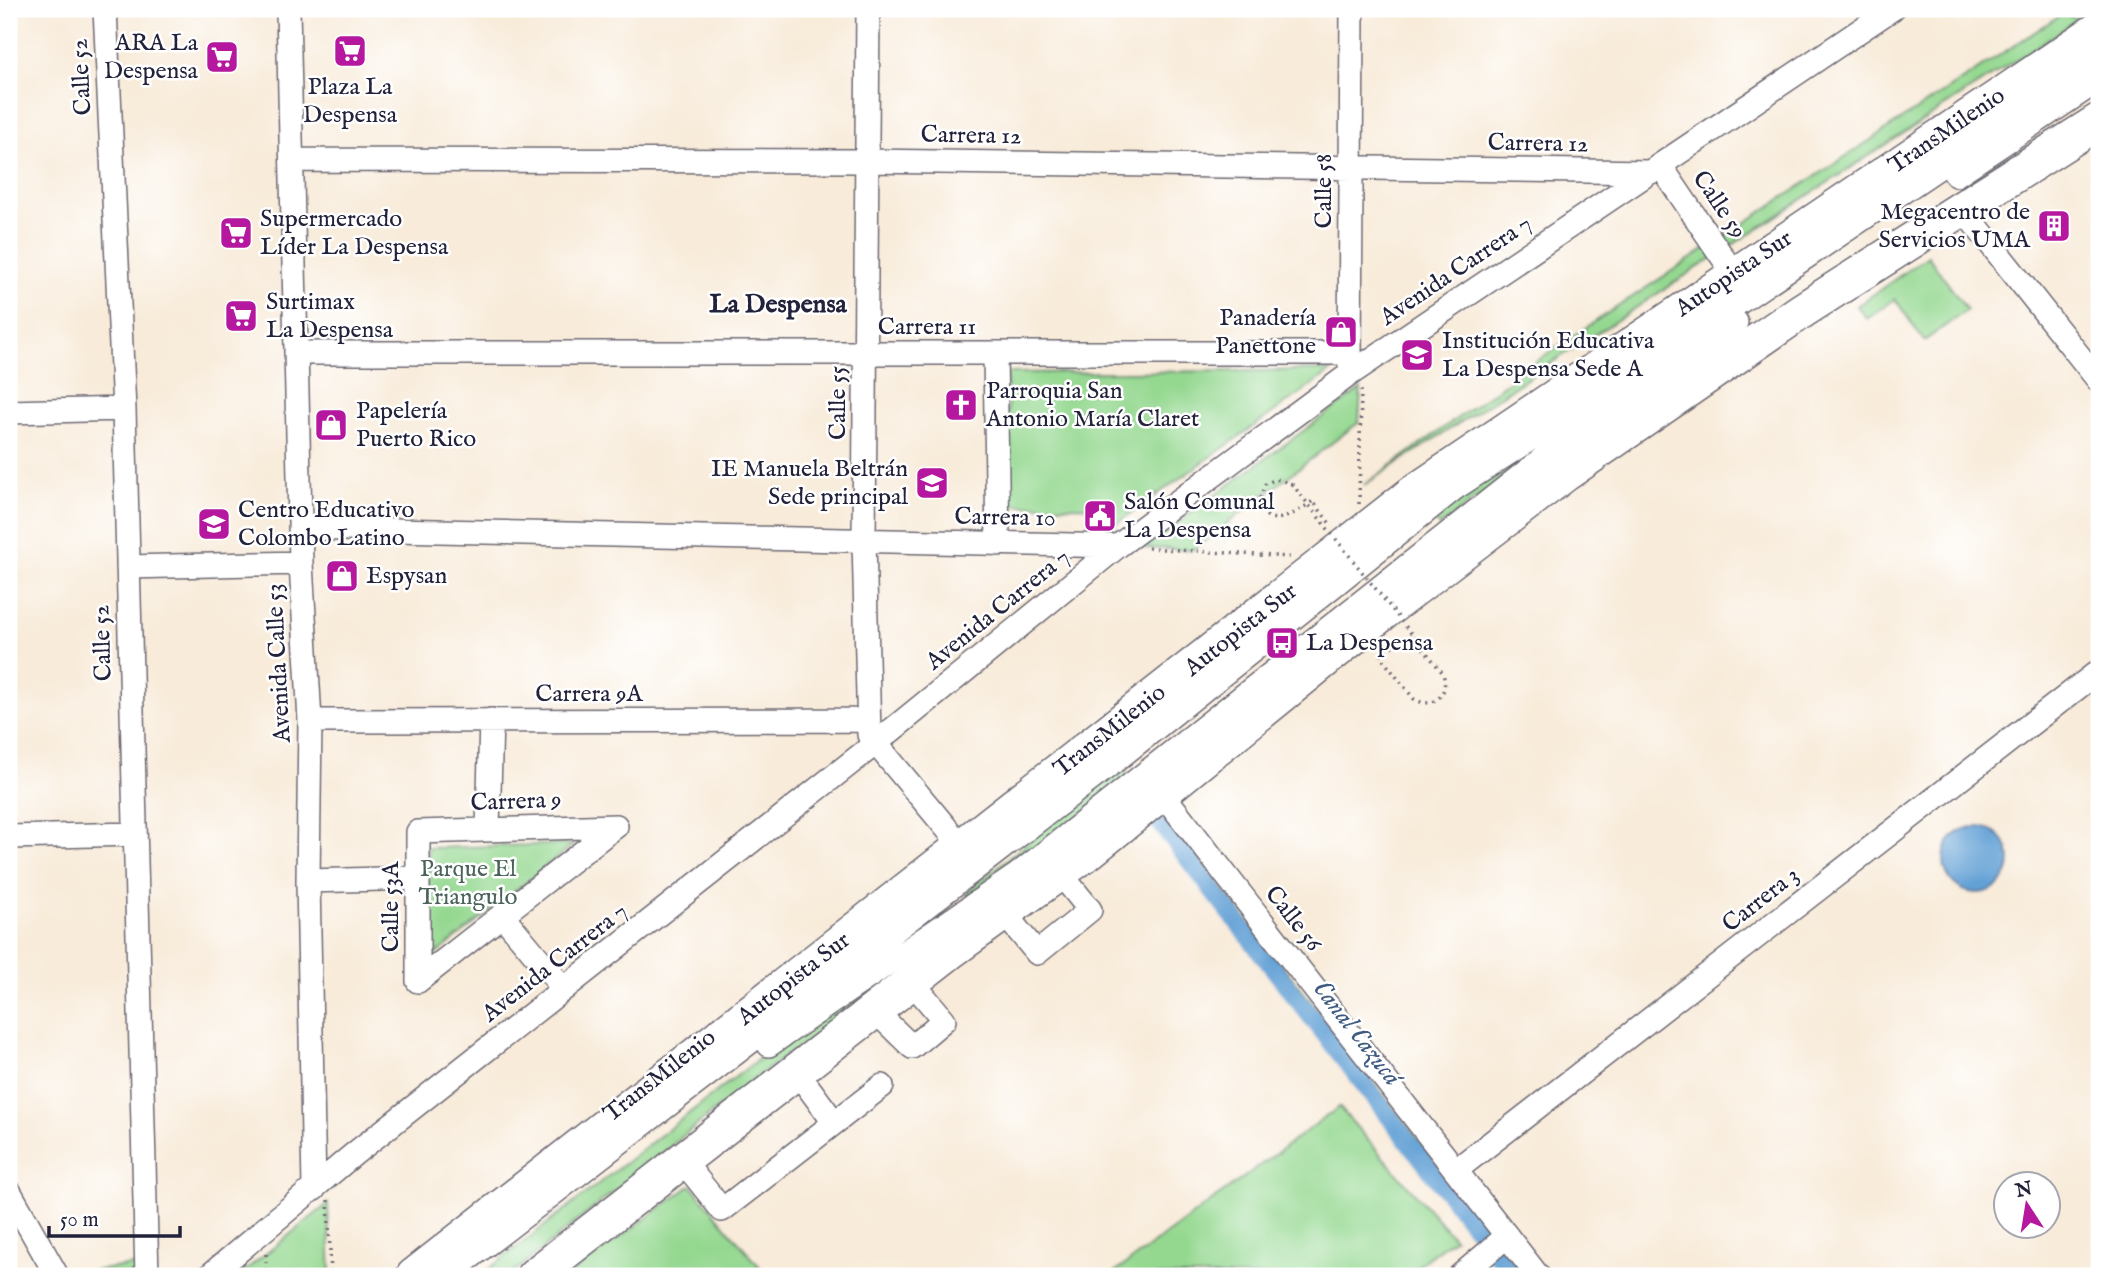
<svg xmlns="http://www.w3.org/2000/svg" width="2108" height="1285" font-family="'IM FELL English',serif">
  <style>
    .green { fill: #94d890; stroke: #5b7d66; stroke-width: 2 }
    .water { fill: #64a1d5; stroke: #436288; stroke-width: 2 }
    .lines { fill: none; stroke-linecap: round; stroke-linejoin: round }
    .canal { stroke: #64a1d5; stroke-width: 18 }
    .minor-casing { stroke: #6d6872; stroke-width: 26 }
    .highway-casing { stroke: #6d6872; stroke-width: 38 }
    .path { stroke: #6d6872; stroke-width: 3.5; stroke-dasharray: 2 5; stroke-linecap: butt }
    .minor { stroke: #fff; stroke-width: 23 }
    .highway { stroke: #fff; stroke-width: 35 }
    .path-bridge { stroke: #6d6872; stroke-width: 3.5; stroke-dasharray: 2 5; stroke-linecap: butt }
    .labels { text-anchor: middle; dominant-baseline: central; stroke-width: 5; stroke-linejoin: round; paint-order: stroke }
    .poi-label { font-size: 24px; fill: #22223b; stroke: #fff; text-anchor: start }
    .street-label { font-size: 24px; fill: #22223b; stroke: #fff }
    .park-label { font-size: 24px; fill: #4a6259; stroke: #fff }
    .neighbourhood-label { font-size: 26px; font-weight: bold; fill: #22223b; stroke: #fff }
    .water-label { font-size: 26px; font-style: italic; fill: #405b80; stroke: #fff }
  </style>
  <rect width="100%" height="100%" fill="#fff"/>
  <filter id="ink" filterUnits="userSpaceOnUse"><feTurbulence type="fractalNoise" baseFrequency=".0143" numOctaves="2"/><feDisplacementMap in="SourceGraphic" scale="14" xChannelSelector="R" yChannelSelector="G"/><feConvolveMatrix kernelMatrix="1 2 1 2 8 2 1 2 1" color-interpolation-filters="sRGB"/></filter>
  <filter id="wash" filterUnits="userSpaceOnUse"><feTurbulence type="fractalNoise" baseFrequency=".00686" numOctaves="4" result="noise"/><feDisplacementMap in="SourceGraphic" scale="28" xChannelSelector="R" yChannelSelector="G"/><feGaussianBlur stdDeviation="1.57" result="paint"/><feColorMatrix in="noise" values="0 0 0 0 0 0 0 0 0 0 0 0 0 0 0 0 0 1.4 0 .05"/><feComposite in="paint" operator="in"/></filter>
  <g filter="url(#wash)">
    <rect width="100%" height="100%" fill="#f8ebd9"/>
    <path class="green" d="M2062,14L2075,18L2082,17L1364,485L1558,346Z
      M1928,256L1967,310L1924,341L1895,299L1867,319L1857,306Z
      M1333,370L1113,526L1112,507L1010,505L1007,373Z
      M1361,389L1359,422L1193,550L1142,548Z
      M1502,463L1511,471L1439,527L1430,516Z
      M1122,765L1129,774L1052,840L968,896L966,893Z
      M1167,817L1525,1276H1504L1154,827Z
      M574,844L429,960L428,848Z
      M961,930L758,1076L509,1276H480L787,1037Z
      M1339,1107L1454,1238L1404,1276H1110Z
      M691,1185L760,1267L748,1276H710L709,1270L674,1276H568Z
      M328,1204L331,1276H238Z
      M135,1265V1276H80L78,1273Z"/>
    <path class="water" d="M1944 860a33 33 0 1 1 66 0a33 33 0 1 1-66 0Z"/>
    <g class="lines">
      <path class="canal" d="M1160,823L1513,1276"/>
    </g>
  </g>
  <g filter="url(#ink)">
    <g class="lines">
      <defs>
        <path id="minor" d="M105,9L124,409L147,1276
          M288,9L301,563L310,721L308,881L314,1189
          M868,9L864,541L869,735L963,848
          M292,160L867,161L1651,172
          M1660,165L1734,274
          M1956,175L2099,80
          M1962,208L2099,381
          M296,353H1349
          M995,353L998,544
          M1350,366L1352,9
          M9,412L124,409
          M300,528L1118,546
          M128,567L301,563
          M310,721L868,720
          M1162,793L1538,1276
          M488,829L491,720
          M9,837L135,834
          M308,881L418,878
          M1004,913L1037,953L1090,910L1060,873
          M502,915L564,989
          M418,981V832L616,826
          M418,981L616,826
          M875,1011L912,1047L944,1020L912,982
          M769,1045L1017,875L1542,459L1736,322
          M797,1072L834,1122
          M683,1161L722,1210L882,1086
          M1456,1170L2099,671
          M9,1191L57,1276
          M209,1276L354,1154L876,743L1118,546L1350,374L1892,9
          M446,1276L1115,761L1455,488L1713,320L2099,59
          M1460,1276L1507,1236"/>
        <path id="highway" d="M414,1276L1412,494L2099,29
          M534,1276L952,950L1091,850L1385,611L1566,473L1803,310L2099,121"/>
      </defs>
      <use href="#minor" class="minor-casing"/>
      <use href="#highway" class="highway-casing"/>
      <path class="path" d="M1292,484L1276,479L1265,484L1259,501C1266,534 1296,513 1313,501L1331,525
        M1359,504L1361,389
        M1148,548L1290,557
        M328,1200L331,1276
        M266,1254V1276"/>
      <use href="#minor" class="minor"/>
      <use href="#highway" class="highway"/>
      <path class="path-bridge" d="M1292,484L1442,672C1451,692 1435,711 1414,699L1380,656L1398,641"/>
    </g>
  </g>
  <defs>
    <symbol id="supermarket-square" viewBox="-11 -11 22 22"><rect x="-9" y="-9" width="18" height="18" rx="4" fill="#b5179e" stroke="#fff"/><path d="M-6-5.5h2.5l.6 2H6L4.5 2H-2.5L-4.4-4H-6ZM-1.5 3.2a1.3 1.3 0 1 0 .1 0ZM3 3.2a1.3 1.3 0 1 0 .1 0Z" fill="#fff"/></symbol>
    <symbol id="building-square" viewBox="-11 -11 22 22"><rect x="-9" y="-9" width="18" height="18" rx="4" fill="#b5179e" stroke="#fff"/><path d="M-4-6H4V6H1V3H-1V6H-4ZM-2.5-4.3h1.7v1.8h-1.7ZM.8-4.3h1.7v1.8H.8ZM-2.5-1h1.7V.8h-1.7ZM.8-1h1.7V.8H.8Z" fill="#fff"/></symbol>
    <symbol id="shop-square" viewBox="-11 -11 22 22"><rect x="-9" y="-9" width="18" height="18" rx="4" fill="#b5179e" stroke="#fff"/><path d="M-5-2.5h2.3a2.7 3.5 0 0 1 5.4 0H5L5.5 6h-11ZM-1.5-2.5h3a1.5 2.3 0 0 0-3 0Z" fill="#fff"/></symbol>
    <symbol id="school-square" viewBox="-11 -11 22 22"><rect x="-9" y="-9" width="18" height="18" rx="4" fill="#b5179e" stroke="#fff"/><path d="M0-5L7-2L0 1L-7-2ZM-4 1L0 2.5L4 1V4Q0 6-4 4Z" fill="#fff"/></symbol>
    <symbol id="church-square" viewBox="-11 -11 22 22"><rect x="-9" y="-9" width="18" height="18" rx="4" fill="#b5179e" stroke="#fff"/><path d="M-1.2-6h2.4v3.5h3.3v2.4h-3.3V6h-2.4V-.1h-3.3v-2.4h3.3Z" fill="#fff"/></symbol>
    <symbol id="civic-square" viewBox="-11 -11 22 22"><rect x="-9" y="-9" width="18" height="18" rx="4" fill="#b5179e" stroke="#fff"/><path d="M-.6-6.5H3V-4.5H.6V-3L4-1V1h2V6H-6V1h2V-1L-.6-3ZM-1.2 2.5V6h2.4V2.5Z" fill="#fff"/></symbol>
    <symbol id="bus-square" viewBox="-11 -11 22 22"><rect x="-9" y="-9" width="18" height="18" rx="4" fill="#b5179e" stroke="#fff"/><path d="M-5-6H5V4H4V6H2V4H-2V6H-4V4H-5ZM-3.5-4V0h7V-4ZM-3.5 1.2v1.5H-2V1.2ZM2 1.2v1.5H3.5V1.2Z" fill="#fff"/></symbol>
  </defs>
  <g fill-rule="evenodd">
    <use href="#supermarket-square" x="331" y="32" width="38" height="38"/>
    <use href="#supermarket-square" x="203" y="38" width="38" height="38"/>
    <use href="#building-square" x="2035" y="207" width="38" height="38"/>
    <use href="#supermarket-square" x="217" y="214" width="38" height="38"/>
    <use href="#supermarket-square" x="222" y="297" width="38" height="38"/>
    <use href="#shop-square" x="1322" y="313" width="38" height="38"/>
    <use href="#school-square" x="1398" y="336" width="38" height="38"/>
    <use href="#church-square" x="942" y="386" width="38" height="38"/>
    <use href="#shop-square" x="312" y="406" width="38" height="38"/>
    <use href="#school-square" x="913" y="464" width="38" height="38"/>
    <use href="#civic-square" x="1081" y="497" width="38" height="38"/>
    <use href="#school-square" x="195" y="505" width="38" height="38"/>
    <use href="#shop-square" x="323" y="557" width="38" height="38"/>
    <use href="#bus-square" x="1263" y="624" width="38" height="38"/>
  </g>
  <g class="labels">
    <g class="poi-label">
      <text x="198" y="43" text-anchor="end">ARA La<tspan x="198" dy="28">Despensa</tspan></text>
      <text x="350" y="87" text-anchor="middle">Plaza La<tspan x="350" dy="28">Despensa</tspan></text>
      <text x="2030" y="212" text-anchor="end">Megacentro de<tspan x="2030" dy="28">Servicios UMA</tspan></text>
      <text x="260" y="219">Supermercado<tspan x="260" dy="28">Líder La Despensa</tspan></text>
      <text x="266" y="302">Surtimax<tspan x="266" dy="28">La Despensa</tspan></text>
      <text x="1316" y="318" text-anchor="end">Panadería<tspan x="1316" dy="28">Panettone</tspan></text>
      <text x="1442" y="341">Institución Educativa<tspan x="1442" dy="28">La Despensa Sede A</tspan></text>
      <text x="986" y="391">Parroquia San<tspan x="986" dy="28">Antonio María Claret</tspan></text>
      <text x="356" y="411">Papelería<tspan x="356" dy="28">Puerto Rico</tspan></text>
      <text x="908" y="469" text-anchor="end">IE Manuela Beltrán<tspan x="908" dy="28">Sede principal</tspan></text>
      <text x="1124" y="502">Salón Comunal<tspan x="1124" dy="28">La Despensa</tspan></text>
      <text x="238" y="510">Centro Educativo<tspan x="238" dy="28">Colombo Latino</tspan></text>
      <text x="366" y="576">Espysan</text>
      <text x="1306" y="643">La Despensa</text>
    </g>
    <g class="street-label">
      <text transform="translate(82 77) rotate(-93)">Calle 52</text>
      <text transform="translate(1947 131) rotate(-34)">TransMilenio</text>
      <text transform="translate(971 136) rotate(1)">Carrera 12</text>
      <text transform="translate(1538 144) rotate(1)">Carrera 12</text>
      <text transform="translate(1324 191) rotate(-90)">Calle 58</text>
      <text transform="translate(1719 205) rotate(56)">Calle 59</text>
      <text transform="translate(1456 271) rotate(-34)">Avenida Carrera 7</text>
      <text transform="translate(1734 274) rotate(-34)">Autopista Sur</text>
      <text x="927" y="327">Carrera 11</text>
      <text transform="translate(838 403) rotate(-90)">Calle 55</text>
      <text transform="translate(1005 518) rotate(1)">Carrera 10</text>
      <text transform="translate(998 610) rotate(-39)">Avenida Carrera 7</text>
      <text transform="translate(1241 630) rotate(-38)">Autopista Sur</text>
      <text transform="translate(103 643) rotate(-92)">Calle 52</text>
      <text transform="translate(279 663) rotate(-93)">Avenida Calle 53</text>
      <text x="589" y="694">Carrera 9A</text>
      <text transform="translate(1110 731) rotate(-38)">TransMilenio</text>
      <text transform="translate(516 802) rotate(-2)">Carrera 9</text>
      <text transform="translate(1761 900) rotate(-38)">Carrera 3</text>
      <text transform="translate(391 907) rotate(-90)">Calle 53A</text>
      <text transform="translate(1293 919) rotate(52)">Calle 56</text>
      <text transform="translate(555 963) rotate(-38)">Avenida Carrera 7</text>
      <text transform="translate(794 979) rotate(-38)">Autopista Sur</text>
      <text transform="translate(660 1076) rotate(-38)">TransMilenio</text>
    </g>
    <g class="park-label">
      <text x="468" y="869">Parque El<tspan x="468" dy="28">Triangulo</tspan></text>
    </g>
    <g class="neighbourhood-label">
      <text x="778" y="304">La Despensa</text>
    </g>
    <g class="water-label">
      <text transform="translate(1357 1033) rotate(52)">Canal Cazucá</text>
    </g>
  </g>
  <rect width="2108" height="1285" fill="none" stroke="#fff" stroke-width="35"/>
  <g transform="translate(2027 1205) rotate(348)"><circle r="33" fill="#ffffff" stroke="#a7a7b1" stroke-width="2"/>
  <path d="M0-5L12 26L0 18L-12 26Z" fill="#b5179e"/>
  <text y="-10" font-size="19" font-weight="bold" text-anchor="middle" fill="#22223b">N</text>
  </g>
  <path d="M49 1226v10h131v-10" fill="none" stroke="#22223b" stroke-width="3.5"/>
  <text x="60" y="1226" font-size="21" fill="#22223b" stroke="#ffffff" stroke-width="5" paint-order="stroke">50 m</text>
</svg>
